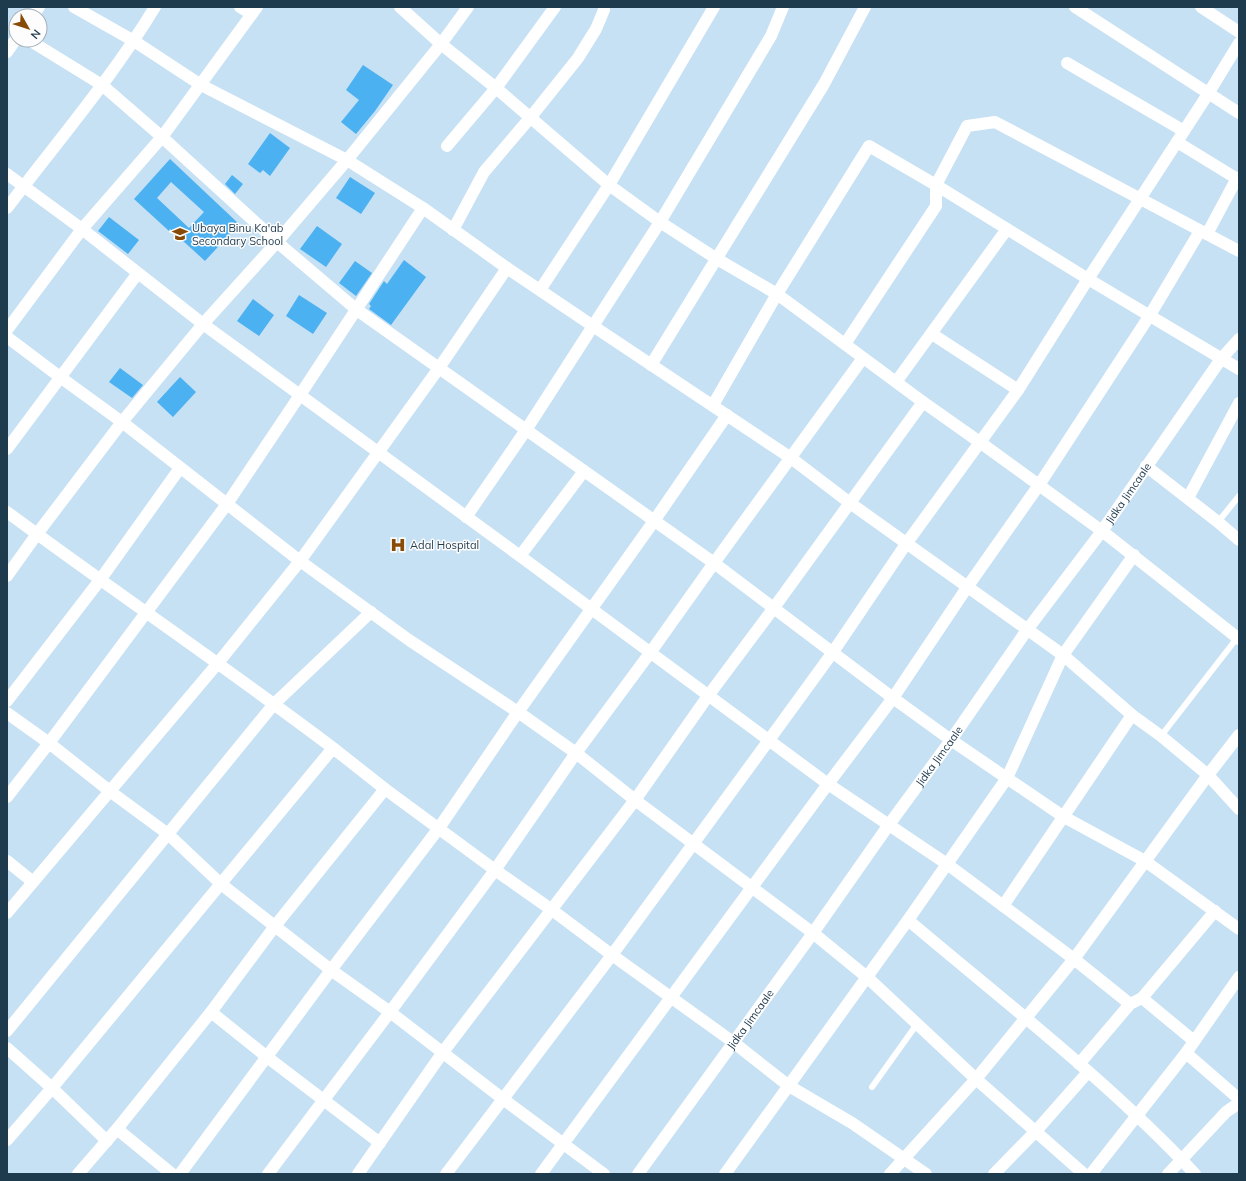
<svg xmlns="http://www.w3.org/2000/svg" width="1246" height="1181" font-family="Mulish,sans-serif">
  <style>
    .building { fill: #4bb1f1; fill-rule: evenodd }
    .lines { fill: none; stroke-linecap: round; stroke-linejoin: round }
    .lane { stroke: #fff; stroke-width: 6 }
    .street { stroke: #fff; stroke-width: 12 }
    .labels { text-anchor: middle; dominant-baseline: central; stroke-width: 3; stroke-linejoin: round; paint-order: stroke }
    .poi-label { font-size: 11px; fill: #1e3a4d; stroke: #fdfdfd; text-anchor: start }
    .street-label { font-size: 11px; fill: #1e3a4d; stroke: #fdfdfd }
  </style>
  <rect width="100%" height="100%" fill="#c6e0f4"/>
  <path class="building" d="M363,65L393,85L375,111L356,134L341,122L359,100L346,90Z
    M270,133L290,148L270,176L263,170L260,173L248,164Z
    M170,159L239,224L205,261L170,229L169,231L134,199ZM171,182L204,212L189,228L157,198Z
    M232,175L243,184L235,194L225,184Z
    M350,177L375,193L361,214L336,198Z
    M109,217L139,240L128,254L98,231Z
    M317,226L342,244L326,267L300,249Z
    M404,260L426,277L391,325L369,309L371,306L369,304L384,281L387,284Z
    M355,261L372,273L356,296L339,283Z
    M299,295L327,313L313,334L286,316Z
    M253,299L274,315L259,336L237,321Z
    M120,368L143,385L132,398L109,382Z
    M180,377L196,392L173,417L157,402Z"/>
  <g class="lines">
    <path class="lane" d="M1218,522L1239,496
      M1161,736L1237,638
      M872,1087L917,1024"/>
    <g class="street">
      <path d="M74,7L134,41L201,85L347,160L423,208L507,268L593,326L791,458L850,503L1063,655L1132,715L1161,736L1208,775L1239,809"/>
      <path d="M240,7L252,14"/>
      <path d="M400,7L441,44L496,88L609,185L660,222L717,259L777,294L923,402L981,443L1102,531L1239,639"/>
      <path d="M1075,7L1239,113"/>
      <path d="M1201,7L1239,32"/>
      <path d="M33,16L39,7"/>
      <path d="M29,40L102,85L162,137L277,242L357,310L714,563L893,698L951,740L1064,817L1145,861L1239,929"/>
      <path d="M7,52L16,39"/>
      <path d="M1067,63L1184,131"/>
      <path d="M1177,142L1239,180"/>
      <path d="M447,146L496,88L555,7"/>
      <path d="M7,174L82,229L203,324L300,395L423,208"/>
      <path d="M7,208C57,142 112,78 155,7"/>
      <path d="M453,230L484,172L530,118L578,58L596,29L604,10V7"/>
      <path d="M1207,234L1237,178"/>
      <path d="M540,290L609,185L714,7"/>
      <path d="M7,330L82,229L162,137L257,7"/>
      <path d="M932,334L1018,390"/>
      <path d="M7,337L60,377L122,422L300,561L409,640L518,712L576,753L635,800L813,933L868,978L976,1079L1084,1174"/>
      <path d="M845,344L936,206V185L967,126L995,122L1239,251"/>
      <path d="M651,365L824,84L865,7"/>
      <path d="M896,382L1007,229"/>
      <path d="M713,405L777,294L869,146L936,185L1088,279L1239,369"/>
      <path d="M7,449L138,273"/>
      <path d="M1146,466L1218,522L1239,540"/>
      <path d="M1188,498L1239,403"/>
      <path d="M7,512C115,592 226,667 333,748"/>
      <path d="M466,517L526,430L660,222L771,36L783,7"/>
      <path d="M520,556L584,471"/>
      <path d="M7,576L37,534L122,422L203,324L277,242L347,160L441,44L468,7"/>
      <path d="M7,701L100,580L180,468"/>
      <path d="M7,713L49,743L111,792L168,834L221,884L331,970L390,1012L503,1099L604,1174"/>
      <path d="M7,797L49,743L227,504L300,395L520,556L828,784L947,864L1074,959L1130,1004"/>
      <path d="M7,861L33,882"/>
      <path d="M1003,906L1132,715"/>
      <path d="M7,913L218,663L300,561L439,368L507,268"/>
      <path d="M908,920C1005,1002 1109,1082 1195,1174"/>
      <path d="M1142,998L1194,1041"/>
      <path d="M211,1012L267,1057L380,1143"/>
      <path d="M7,1031L274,704L371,612"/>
      <path d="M7,1048L52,1088L107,1141"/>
      <path d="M1186,1053L1239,1099"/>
      <path d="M1079,1064L1130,1004L1142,998L1215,911"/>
      <path d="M117,1129L172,1174"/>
      <path d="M7,1140L52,1088L333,748L385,789L495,870L552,910L612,955L733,1042L789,1086L852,1123L926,1174"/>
      <path d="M78,1174L117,1129L211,1012L275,926L385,789"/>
      <path d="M180,1174L331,970L439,828L518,712L654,521L727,415"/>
      <path d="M268,1174L390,1012L495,870L576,753L650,653L714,563L863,358"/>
      <path d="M358,1174L443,1052L635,800L708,696L773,609L923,402"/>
      <path d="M446,1174L612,955L769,740L833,652L906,544L1018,390L1088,279L1208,94L1239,43"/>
      <path d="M541,1174L828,784L893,698L968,586L1039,485L1150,315L1200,231"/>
      <path id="s1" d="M638,1174L813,933L888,826L951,740L1027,630L1102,531L1221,359L1239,339"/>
      <path d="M725,1174L908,920L1007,778L1063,655L1134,555"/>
      <path d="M890,1174L976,1079L1074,959L1208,775L1239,735"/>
      <path d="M994,1174L1036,1131L1088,1072"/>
      <path d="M1091,1174L1186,1053L1239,977"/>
      <path d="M1168,1174L1226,1112L1239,1103"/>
    </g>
  </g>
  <defs>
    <symbol id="school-bare" viewBox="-9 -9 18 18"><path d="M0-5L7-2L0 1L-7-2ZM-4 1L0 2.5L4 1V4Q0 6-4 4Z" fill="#874b07" stroke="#fdfdfd" stroke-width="2.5" paint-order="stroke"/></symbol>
    <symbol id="hospital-bare" viewBox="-9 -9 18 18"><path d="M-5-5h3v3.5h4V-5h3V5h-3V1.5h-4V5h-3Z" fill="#874b07" stroke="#fdfdfd" stroke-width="2.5" paint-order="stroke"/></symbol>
  </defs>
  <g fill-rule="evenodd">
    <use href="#school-bare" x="169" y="223" width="22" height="22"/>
    <use href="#hospital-bare" x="387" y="534" width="22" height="22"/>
  </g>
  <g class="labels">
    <g class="poi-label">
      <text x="192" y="228">Ubaya Binu Ka'ab<tspan x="192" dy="13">Secondary School</tspan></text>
      <text x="410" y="545">Adal Hospital</text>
    </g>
    <g class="street-label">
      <text stroke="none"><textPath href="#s1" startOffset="839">Jidka Jimcaale</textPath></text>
      <text stroke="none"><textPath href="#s1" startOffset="515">Jidka Jimcaale</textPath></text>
      <text stroke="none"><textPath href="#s1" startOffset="191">Jidka Jimcaale</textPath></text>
    </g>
  </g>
  <rect width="1246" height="1181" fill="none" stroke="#1e3a4d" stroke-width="16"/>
  <g transform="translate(28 28) rotate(129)"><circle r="19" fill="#fdfdfd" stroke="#a4afb7"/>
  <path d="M0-3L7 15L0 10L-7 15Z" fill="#874b07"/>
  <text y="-6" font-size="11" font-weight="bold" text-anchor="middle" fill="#1e3a4d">N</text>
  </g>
</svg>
